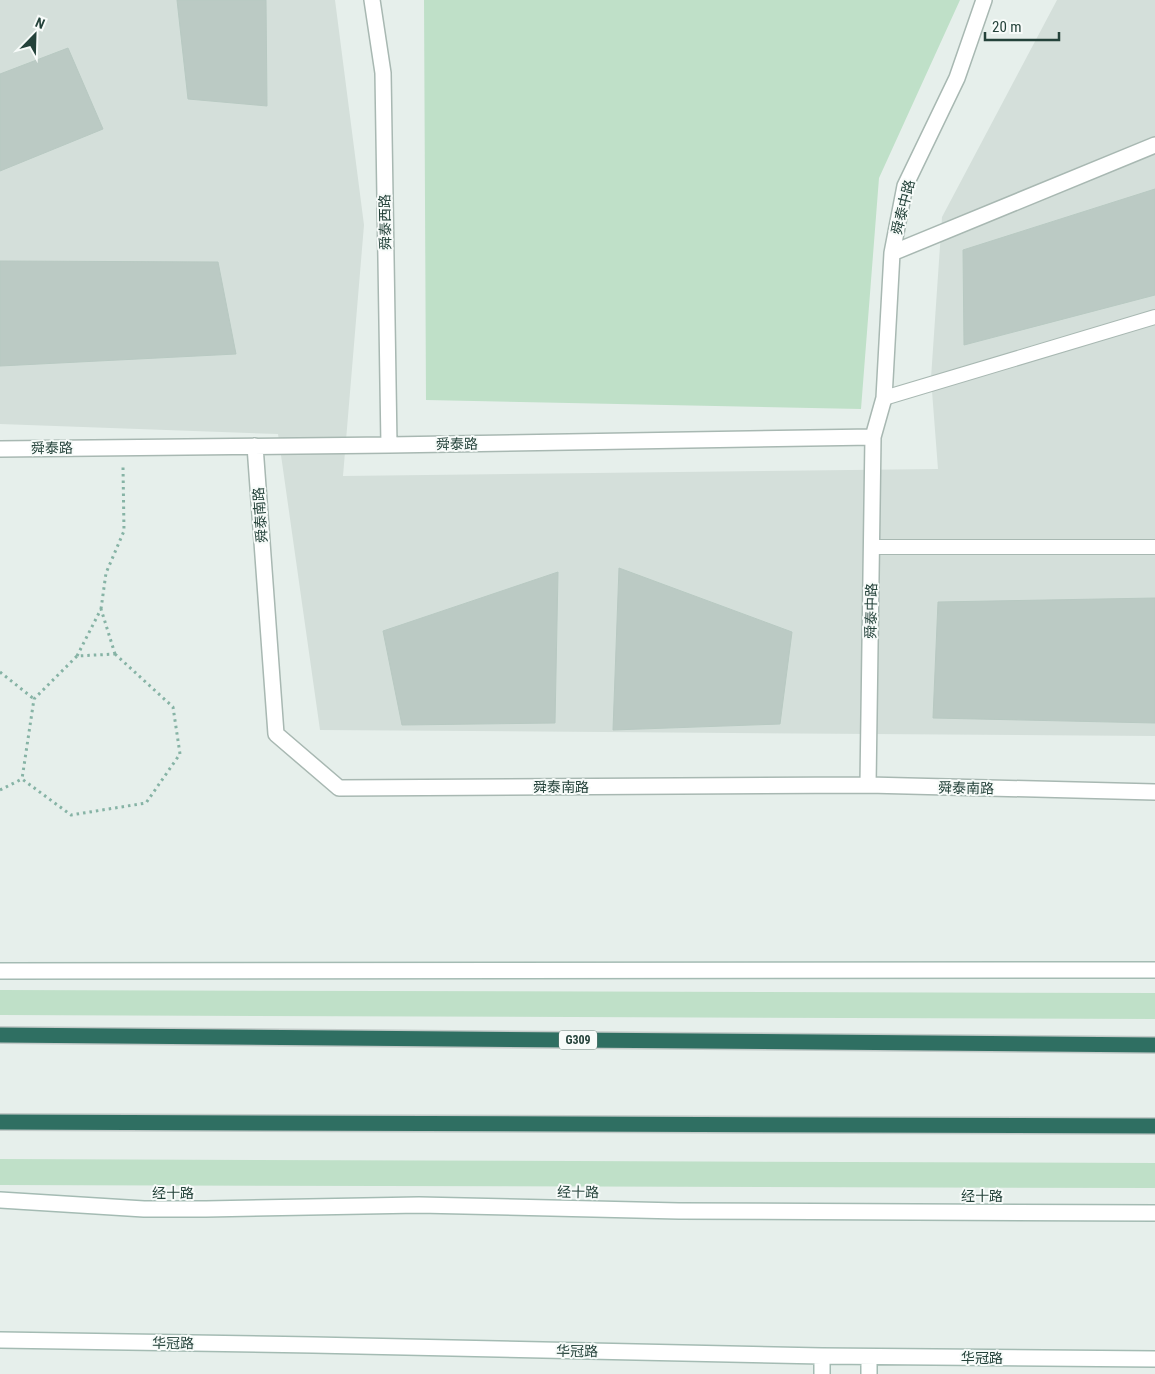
<svg xmlns="http://www.w3.org/2000/svg" width="1155" height="1374" font-family="'Roboto Condensed','Noto Sans SC',sans-serif">
  <style>
    .built { fill: #d4dfda }
    .green { fill: #bfe0c8 }
    .building { fill: #bbcac4; stroke: #b8c9c2 }
    .lines { fill: none; stroke-linecap: round; stroke-linejoin: round }
    .lane-casing { stroke: #a8b8b2; stroke-width: 16 }
    .street-casing { stroke: #a8b8b2; stroke-width: 18 }
    .secondary-casing { stroke: #a4bbb3; stroke-width: 18 }
    .highway-casing { stroke: #c2cac8; stroke-width: 18 }
    .path { stroke: #86b3a5; stroke-width: 3; stroke-dasharray: 2.5 4; stroke-linecap: butt }
    .lane { stroke: #fff; stroke-width: 14 }
    .street { stroke: #fff; stroke-width: 15 }
    .secondary { stroke: #fff; stroke-width: 15 }
    .highway { stroke: #2f6f62; stroke-width: 15 }
    .labels { text-anchor: middle; dominant-baseline: central; stroke-width: 4; stroke-linejoin: round; paint-order: stroke }
    .shield { fill: #f7fbf9; stroke: #637a73; stroke-width: 1 }
    .shield-label { font-size: 12px; font-weight: bold; fill: #24423a }
    .street-label { font-size: 14px; fill: #24423a; stroke: #f7fbf9 }
  </style>
  <rect width="100%" height="100%" fill="#e6efeb"/>
  <path class="built" d="M0,0H335L364,225L343,476L938,469L931,378L942,217L1057,0H1155V736L320,730L278,434L0,424Z"/>
  <path class="green" d="M424,0H960L879,178L861,409L426,400Z
    M0,990L1155,993V1019L0,1015Z
    M0,1159L1155,1163V1188L0,1185Z"/>
  <path class="building" d="M177,0H266L267,106L188,99Z
    M68,48L103,129L0,171V74Z
    M1155,189V295L964,345L963,250Z
    M0,261L218,262L236,354L0,366Z
    M619,568L792,632L780,724L613,730Z
    M558,572L555,723L402,725L383,631Z
    M1155,598V723L933,718L938,602Z"/>
  <g class="lines">
    <defs>
      <path id="lane" d="M884,398L1155,317
        M872,547H1155"/>
      <path id="street" d="M372,0L383,73L389,445
        M892,253L1155,145
        M255,446L276,734L339,788L868,785L1155,792
        M0,449L389,445L873,437L884,398L892,253L905,186L957,78L984,0
        M868,785L873,437"/>
      <path id="secondary" d="M0,971L1155,970
        M0,1200L144,1209H206L419,1205L679,1211L1155,1213
        M0,1340L313,1345L822,1356L1155,1359
        M822,1356V1374
        M869,1357V1374"/>
      <path id="highway" d="M0,1035L1155,1045
        M0,1122L1155,1126"/>
    </defs>
    <use href="#lane" class="lane-casing"/>
    <use href="#street" class="street-casing"/>
    <use href="#secondary" class="secondary-casing"/>
    <use href="#highway" class="highway-casing"/>
    <path class="path" d="M101,609L106,573L124,531L123,467
      M115,654L173,707L180,754L146,803L71,815L22,779L34,699L77,656Z
      M77,656L101,609L115,654
      M0,672L34,699
      M0,790L22,779"/>
    <use href="#lane" class="lane"/>
    <use href="#street" class="street"/>
    <use href="#secondary" class="secondary"/>
    <use href="#highway" class="highway"/>
  </g>
  <g class="labels">
    <rect class="shield" x="559" y="1030.5" width="38" height="19" rx="4"/>
    <g class="shield-label">
      <text x="578" y="1040">G309</text>
    </g>
    <g class="street-label">
      <text transform="translate(903 207) rotate(-76)">舜泰中路</text>
      <text transform="translate(385 222) rotate(-91)">舜泰西路</text>
      <text transform="translate(457 444) rotate(-1)">舜泰路</text>
      <text transform="translate(52 448) rotate(-1)">舜泰路</text>
      <text transform="translate(260 515) rotate(-94)">舜泰南路</text>
      <text transform="translate(871 611) rotate(-89)">舜泰中路</text>
      <text x="561" y="787">舜泰南路</text>
      <text transform="translate(966 788) rotate(1)">舜泰南路</text>
      <text transform="translate(578 1192) rotate(1)">经十路</text>
      <text x="173" y="1193">经十路</text>
      <text x="982" y="1196">经十路</text>
      <text transform="translate(173 1343) rotate(1)">华冠路</text>
      <text transform="translate(577 1351) rotate(1)">华冠路</text>
      <text x="982" y="1358">华冠路</text>
    </g>
  </g>
  <g transform="translate(35 35) rotate(23)" stroke="#f7fbf9" stroke-width="4" paint-order="stroke">
  <path d="M0-4L9 19L0 12L-9 19Z" fill="#24423a"/>
  <text y="-8" font-size="14" font-weight="bold" text-anchor="middle" fill="#24423a">N</text>
  </g>
  <path d="M985 32v8h74v-8" fill="none" stroke="#24423a" stroke-width="2.5"/>
  <text x="992" y="32" font-size="15" fill="#24423a" stroke="#f7fbf9" stroke-width="4" paint-order="stroke">20 m</text>
</svg>
